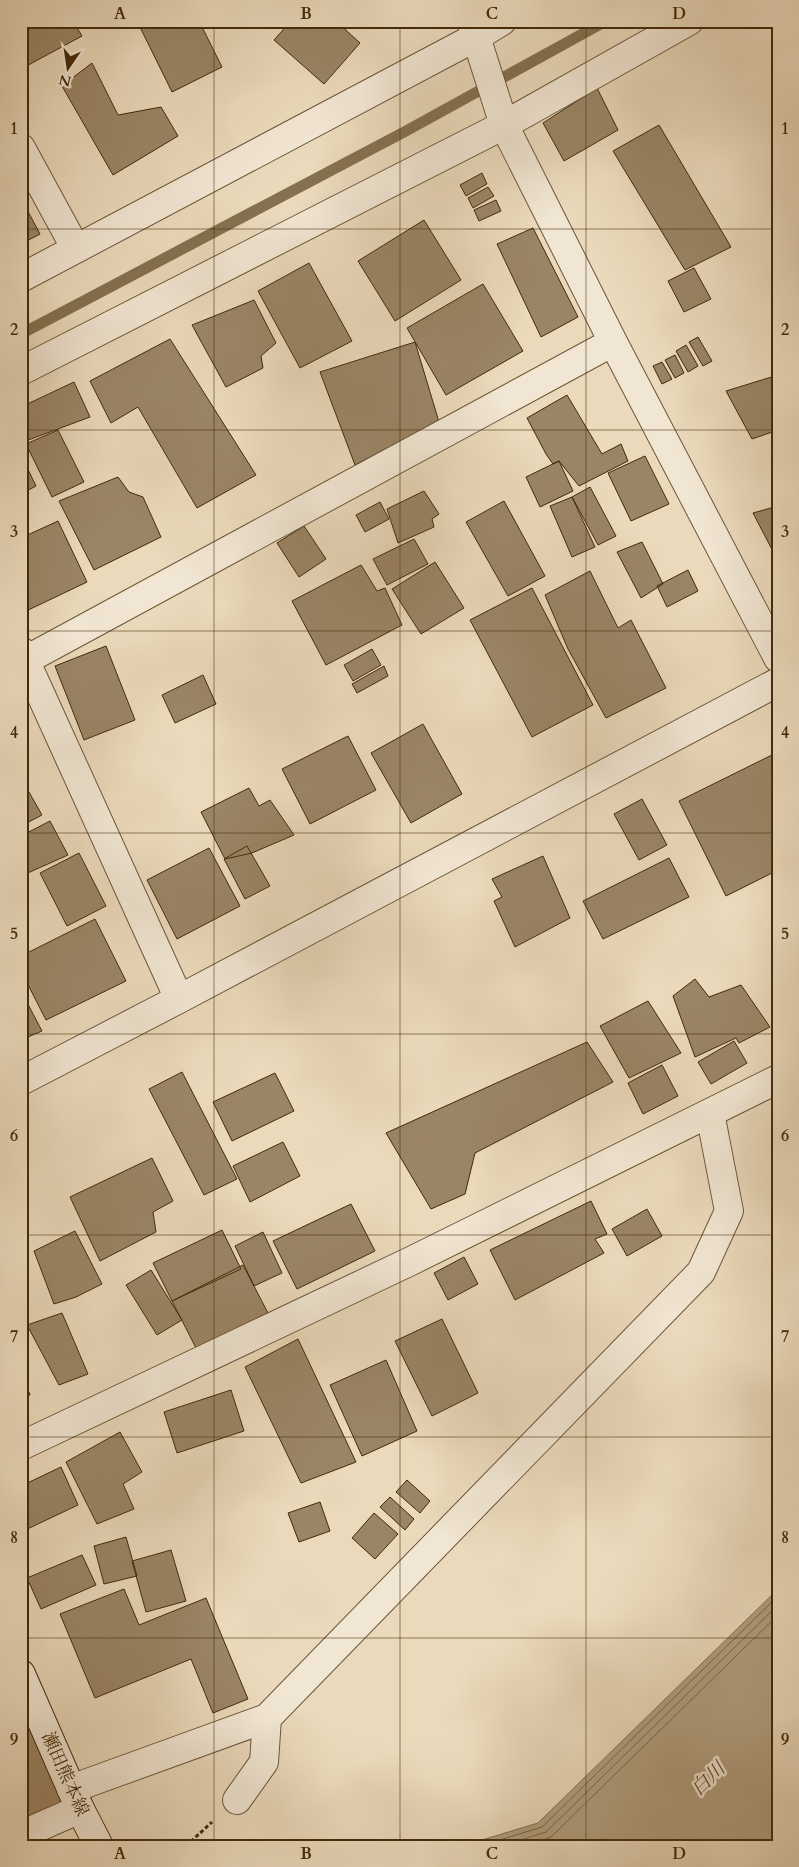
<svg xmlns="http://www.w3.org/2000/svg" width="799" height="1867" font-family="Cardo,'Noto Serif JP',serif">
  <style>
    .water { fill: #b19e7e; stroke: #85704f }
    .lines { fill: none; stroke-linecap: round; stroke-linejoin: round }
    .shore { stroke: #7a6444; stroke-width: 1 }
    .stream { stroke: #85704f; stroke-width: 11 }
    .building { fill: #9a8566; stroke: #432a09 }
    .minor-casing { stroke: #6d5636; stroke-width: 30 }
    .secondary-casing { stroke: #432a09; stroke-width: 30 }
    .path { stroke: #432a09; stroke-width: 3; stroke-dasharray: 4 2.5; stroke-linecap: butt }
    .minor { stroke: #f1e6d3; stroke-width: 28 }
    .secondary { stroke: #f1e6d3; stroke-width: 28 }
    .grid { fill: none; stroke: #432a09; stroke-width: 1; stroke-opacity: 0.55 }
    .labels { text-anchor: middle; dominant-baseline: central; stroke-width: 5; stroke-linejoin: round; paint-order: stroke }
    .street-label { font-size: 18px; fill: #432a09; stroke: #f1e6d3 }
    .water-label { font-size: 19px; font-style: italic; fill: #5e4726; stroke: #f1e6d3 }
    .neatline { fill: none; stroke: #432a09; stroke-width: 2 }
    .grid-label { font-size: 16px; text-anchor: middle; font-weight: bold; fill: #432a09 }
  </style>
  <rect width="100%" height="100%" fill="#ead9bb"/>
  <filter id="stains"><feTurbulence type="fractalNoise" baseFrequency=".004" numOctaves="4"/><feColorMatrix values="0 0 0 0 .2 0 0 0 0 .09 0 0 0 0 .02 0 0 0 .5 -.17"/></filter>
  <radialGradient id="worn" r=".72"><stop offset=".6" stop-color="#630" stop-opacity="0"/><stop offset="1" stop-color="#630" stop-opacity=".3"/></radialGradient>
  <path class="water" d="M778,1589V1846H462L538,1823Z"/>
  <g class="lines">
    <path class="shore" d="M480,1846L542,1827L778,1596
      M502,1846L546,1832L778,1605
      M528,1846L551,1837L778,1615"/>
    <path class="stream" d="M21,334L406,131L606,21"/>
  </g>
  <path class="building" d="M21,21H73L82,36L21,69Z
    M137,21H199L222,67L172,92Z
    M291,21H336L360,43L324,84L274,40Z
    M92,63L118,115L161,107L178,136L113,175L62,86Z
    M597,88L618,130L564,161L543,123Z
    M659,125L731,247L685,270L613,151Z
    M482,173L487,184L466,196L460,185Z
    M488,187L494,196L473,208L468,198Z
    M496,200L501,211L479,221L474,210Z
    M23,202L40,234L21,244V203Z
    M424,220L461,280L395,321L358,261Z
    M533,228L578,317L541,337L497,244Z
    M309,263L352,341L300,368L258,291Z
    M694,268L711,299L684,312L668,281Z
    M483,284L523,351L446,395L407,328Z
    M254,300L276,343L261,356L263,368L226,387L192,325Z
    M698,337L712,361L703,366L689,342Z
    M170,339L256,475L197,508L138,407L111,423L90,381Z
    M415,342L439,422L355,465L320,372Z
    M686,345L698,366L688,372L676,351Z
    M675,355L684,373L675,378L665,360Z
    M662,362L672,379L662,384L653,366Z
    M778,375V430L752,439L726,391Z
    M74,382L90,417L23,442L21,438V407Z
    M567,395L602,454L621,444L628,461L579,486L559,461L553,464L546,454L527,418Z
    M58,430L84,482L52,497L26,444Z
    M21,455L36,486L21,494Z
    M645,456L669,504L631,521L608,473Z
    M559,461L573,491L540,507L526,477Z
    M118,477L129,492L143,497L161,537L94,570L59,501Z
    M590,487L616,536L598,545L572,497Z
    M424,491L439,514L432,519L434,527L398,543L387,509Z
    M572,497L595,547L572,557L550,506Z
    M504,501L545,576L508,596L466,522Z
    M380,502L389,519L365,532L356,515Z
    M778,506V561L753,513Z
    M58,521L87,582L22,613L21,538Z
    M304,526L326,559L299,577L277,543Z
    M414,539L428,564L387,585L373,559Z
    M642,542L663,584L641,598L617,552Z
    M435,562L464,608L421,634L392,589Z
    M361,565L377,591L385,588L402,625L326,665L292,601Z
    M688,570L698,591L667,607L657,586Z
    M590,571L618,628L631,620L666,688L606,718L568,649L545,595Z
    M532,588L593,705L532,737L470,620Z
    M106,646L135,720L84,740L55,666Z
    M372,649L381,665L353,681L344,665Z
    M384,666L388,676L357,693L352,684Z
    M203,675L216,704L175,723L162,695Z
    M423,724L462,794L411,823L371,753Z
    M348,736L376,790L310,824L282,769Z
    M778,752V870L726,896L679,801Z
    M21,778L42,815L21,826Z
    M249,788L259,806L270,800L294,835L252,853L225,859L201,812Z
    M642,799L667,845L639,860L614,814Z
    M50,821L68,855L21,876V836Z
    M247,846L270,886L245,899L224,859Z
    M209,848L240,906L177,939L147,880Z
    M79,853L106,906L67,926L40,873Z
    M543,856L570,918L515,947L494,901L502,897L492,879Z
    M669,858L689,897L603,939L583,901Z
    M95,919L126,981L46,1020L21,971V956Z
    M695,979L709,997L741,985L770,1027L739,1043L736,1038L695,1057L673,996Z
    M21,991L42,1031L21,1040Z
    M648,1001L681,1053L629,1078L600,1026Z
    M734,1041L747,1063L711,1084L698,1062Z
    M587,1042L613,1082L475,1153L465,1194L431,1209L386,1133Z
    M662,1065L678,1096L643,1114L628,1083Z
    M182,1072L237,1179L204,1195L149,1089Z
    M275,1073L294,1111L232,1141L213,1102Z
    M283,1142L300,1176L250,1202L233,1166Z
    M152,1158L173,1201L153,1212L156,1232L100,1261L70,1197Z
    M591,1201L607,1234L595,1239L604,1253L515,1300L490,1250Z
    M351,1204L375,1251L297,1289L273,1241Z
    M647,1209L662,1236L627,1256L612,1229Z
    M222,1230L241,1269L172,1301L153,1263Z
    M75,1231L102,1284L76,1297L54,1304L34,1251Z
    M263,1232L282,1273L254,1286L235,1246Z
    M464,1257L478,1284L448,1300L434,1273Z
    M243,1265L268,1313L197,1350L172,1301Z
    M151,1270L182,1320L157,1335L126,1285Z
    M62,1313L88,1374L59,1385L27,1325Z
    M442,1319L478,1393L432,1416L395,1341Z
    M298,1339L356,1462L301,1483L245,1367Z
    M386,1360L417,1431L362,1456L330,1385Z
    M21,1371L30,1395L21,1399Z
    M231,1390L244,1431L177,1453L164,1412Z
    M120,1432L142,1472L123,1484L134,1509L97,1524L66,1462Z
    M61,1467L78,1505L21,1532V1486Z
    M407,1480L430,1501L420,1513L396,1492Z
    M390,1497L414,1519L405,1530L380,1507Z
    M320,1502L330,1531L299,1542L288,1513Z
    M374,1513L398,1534L375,1559L352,1538Z
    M126,1537L137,1576L104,1584L94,1546Z
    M171,1550L186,1601L146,1612L132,1561Z
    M82,1555L96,1585L41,1609L27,1578Z
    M124,1589L139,1625L206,1598L248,1699L213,1713L191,1659L95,1698L60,1614Z
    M21,1695L63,1804L21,1820Z"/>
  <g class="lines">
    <defs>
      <path id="minor" d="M471,21L504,125L613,342L778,658
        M21,148L76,249
        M21,278L476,37L502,21
        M21,371L504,125L689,21
        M21,651L179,999
        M26,660L613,342
        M21,1081L179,999L778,682
        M21,1446L411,1261L778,1079
        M71,1789L267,1718L701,1272L729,1211L710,1113
        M237,1800L264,1762L267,1718
        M21,1835L80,1809"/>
      <path id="secondary" d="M21,1674L80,1809L99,1846"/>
    </defs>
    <use href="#minor" class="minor-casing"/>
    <use href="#secondary" class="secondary-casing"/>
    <path class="path" d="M186,1846L212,1822"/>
    <use href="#minor" class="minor"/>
    <use href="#secondary" class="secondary"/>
  </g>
  <path class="grid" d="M214,21V1846M400,21V1846M586,21V1846M21,229H778M21,430H778M21,631H778M21,833H778M21,1034H778M21,1235H778M21,1437H778M21,1638H778"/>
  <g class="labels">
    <g class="street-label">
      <text transform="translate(65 1774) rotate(66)">瀬田熊本線</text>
    </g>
    <g class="water-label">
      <text transform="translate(708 1779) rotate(-44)">白川</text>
    </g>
  </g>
  <rect width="799" height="1867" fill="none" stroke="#ead9bb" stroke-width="55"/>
  <g transform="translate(68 68) rotate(193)" stroke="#f1e6d3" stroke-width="4" paint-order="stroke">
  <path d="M0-4L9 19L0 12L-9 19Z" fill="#432a09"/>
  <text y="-8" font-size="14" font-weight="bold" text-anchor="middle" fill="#432a09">N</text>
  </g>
  <rect x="28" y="28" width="744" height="1812" class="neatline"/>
  <g class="grid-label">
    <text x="120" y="19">A</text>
    <text x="306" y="19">B</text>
    <text x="492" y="19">C</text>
    <text x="679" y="19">D</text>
    <text x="14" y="134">1</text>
    <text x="785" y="134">1</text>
    <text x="14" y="335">2</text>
    <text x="785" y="335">2</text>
    <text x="14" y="537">3</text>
    <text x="785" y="537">3</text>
    <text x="14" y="738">4</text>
    <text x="785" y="738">4</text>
    <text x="14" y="939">5</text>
    <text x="785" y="939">5</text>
    <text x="14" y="1141">6</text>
    <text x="785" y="1141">6</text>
    <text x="14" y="1342">7</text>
    <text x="785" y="1342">7</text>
    <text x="14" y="1543">8</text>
    <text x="785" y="1543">8</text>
    <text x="14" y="1745">9</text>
    <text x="785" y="1745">9</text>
    <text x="120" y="1859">A</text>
    <text x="306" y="1859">B</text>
    <text x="492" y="1859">C</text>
    <text x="679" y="1859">D</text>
  </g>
  <rect width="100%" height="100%" filter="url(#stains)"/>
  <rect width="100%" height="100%" fill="url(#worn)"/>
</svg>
